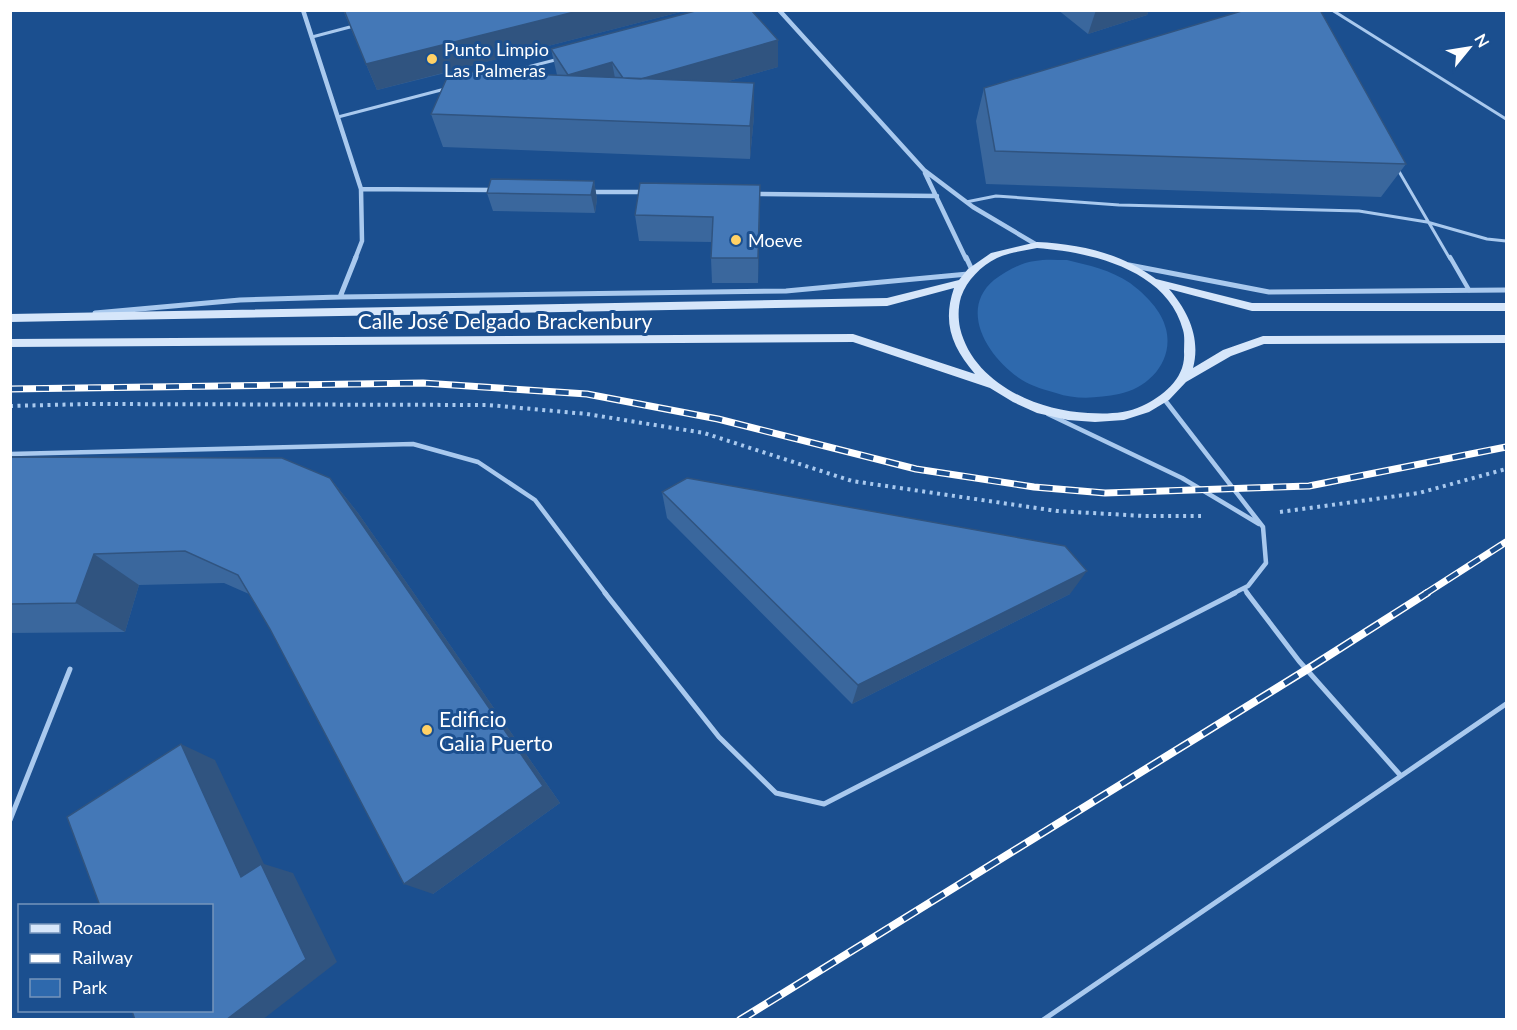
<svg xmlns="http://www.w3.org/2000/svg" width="1517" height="1030" font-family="Lato,sans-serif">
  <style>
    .green { fill: #2e69ad }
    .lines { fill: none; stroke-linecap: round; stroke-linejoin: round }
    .path { stroke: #a9c9ee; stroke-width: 4; stroke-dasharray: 3 4.5; stroke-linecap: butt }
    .lane-far2 { stroke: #a9c9ee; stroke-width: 3 }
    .lane-far1 { stroke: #a9c9ee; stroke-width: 4.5 }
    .lane { stroke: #a9c9ee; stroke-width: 5 }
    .street-far1 { stroke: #a9c9ee; stroke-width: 4.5 }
    .street { stroke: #a9c9ee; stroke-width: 5 }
    .secondary { fill: #d6e6fa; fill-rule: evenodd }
    .rail-far1-casing { stroke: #fff; stroke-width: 7 }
    .rail-casing { stroke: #fff; stroke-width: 8 }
    .rail-far1 { stroke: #1b4f8f; stroke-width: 4.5; stroke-dasharray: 13; stroke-linecap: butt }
    .rail { stroke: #1b4f8f; stroke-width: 5; stroke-dasharray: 16; stroke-linecap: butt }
    .wall { fill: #3a679d }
    .shaded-wall { fill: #305480 }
    .building { fill: #4478b7; stroke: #305480; stroke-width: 1.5 }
    .poi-dot { fill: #ffd166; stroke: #1b4f8f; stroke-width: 2 }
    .labels { text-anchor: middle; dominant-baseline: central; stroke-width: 6; stroke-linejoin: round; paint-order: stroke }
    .far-poi-label { font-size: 18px; fill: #fff; stroke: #1b4f8f; text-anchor: start }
    .street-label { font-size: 21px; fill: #fff; stroke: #1b4f8f }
    .poi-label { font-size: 21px; fill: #fff; stroke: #1b4f8f; text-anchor: start }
  </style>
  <rect width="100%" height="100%" fill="#1b4f8f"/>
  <path class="green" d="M1067,260C1088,265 1111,270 1130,283C1145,294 1162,311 1166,329C1174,361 1149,388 1119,394C1098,398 1076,400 1056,393C1045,390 1032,386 1022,380C990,360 957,311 994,280C1006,271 1020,263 1035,261C1045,259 1056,260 1067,260Z"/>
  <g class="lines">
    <path class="path" d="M10,406L89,404L488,405L587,414L704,433L852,481L1057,511L1144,516H1201
      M1280,512L1419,493L1506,469"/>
    <path class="lane-far2" d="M1332,10L1506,119
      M312,37L350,27
      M500,74L559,59
      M338,117L445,89
      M1397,168L1450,259
      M966,202L996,196L1119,205L1359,211L1427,222L1487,239L1506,241"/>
    <path class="lane-far1" d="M1450,257L1469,290
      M1164,399L1263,527L1266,563L1248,586L1232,594
      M1048,414L1182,478L1259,524
      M10,454L413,444L478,462L535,500L606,594
      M1244,588L1248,594"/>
    <path class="lane" d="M605,593L719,737L776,793L824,804L1235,593
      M1247,593L1299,661L1401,776L1506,704
      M10,820L70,669
      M1043,1020L1401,776"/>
    <path class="street-far1" d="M303,10L361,189L494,190
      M779,10L924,170L973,207L1037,245
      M925,173L966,259
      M588,192H644
      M753,194L937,196
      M355,259L362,241L361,189"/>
    <path class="street" d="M356,257L340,297L786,291L968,274
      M966,257L972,270
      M1129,265L1269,292L1506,290
      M95,313L240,300L340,297"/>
    <path class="secondary" d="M1037,242C1080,244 1121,253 1156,279L1252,303H1506V311H1252L1169,289C1188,311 1201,338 1193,368L1223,350L1263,336L1506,335V343L1264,344L1231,356L1186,382L1169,400L1149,412L1124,420L1095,422L1068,420L1037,413L1013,402L990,388L853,342L10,347V339L853,334L975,374C952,347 942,323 954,288L887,306L10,322V314L887,298L959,280L968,269L991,253ZM1037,248C1090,252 1167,269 1183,330C1185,336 1184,345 1184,352C1186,378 1163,396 1142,406C1125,414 1106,414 1088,413C1037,411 973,383 960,328C958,318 958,307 961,297C967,280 981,266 997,258C1010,252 1024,251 1037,248Z"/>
    <defs>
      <path id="rail-far1" d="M10,389L423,383L587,394L718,419L916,469L1034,487L1105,493L1309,486L1506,447
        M1425,594L1506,542"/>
      <path id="rail" d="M740,1020L1306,670L1427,593"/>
    </defs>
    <use href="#rail-far1" class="rail-far1-casing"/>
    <use href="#rail" class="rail-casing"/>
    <use href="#rail-far1" class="rail-far1"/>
    <use href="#rail" class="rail"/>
  </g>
  <path class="wall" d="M343,10H688L450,71L557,75L551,49L778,40V67L725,82L754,83V116L750,159L443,147L431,114L449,72L377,90Z
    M1058,10H1149L1147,15L1088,34Z
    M984,88L1406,164L1381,197L986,184L976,121Z
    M594,181L597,199L595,213L493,211L487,193Z
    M760,185L758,283H712L711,258L712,242L639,241L635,215Z
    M10,457L330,478L358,513L560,803L433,894L270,629L249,594L224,583L139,585L125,632L10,633Z
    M662,492L1070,594L852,704L667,518Z"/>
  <path class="shaded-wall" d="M582,10H688L377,90L366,64Z
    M1096,10H1149L1147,15L1088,34Z
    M778,40V67L630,109L626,83Z
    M612,62L617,89L573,101L568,75Z
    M754,83V116L750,159V126Z
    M594,181L597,199L595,213L591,195Z
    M760,185V210L758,283V258Z
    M330,478L358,513L560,803L433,894L404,884Z
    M94,554L139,585L125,632L76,603Z
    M1087,571L1070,594L852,704L858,685Z
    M181,744L215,760L264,864L293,873L337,962L262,1020H226L241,877Z"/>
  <path class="building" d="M344,10H582L366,64Z
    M699,10H751L778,40L641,79L623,78L612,62L568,75L551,49Z
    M1245,10H1320L1406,164L995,151L984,88Z
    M450,71L754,83L750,126L431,114Z
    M491,179L594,181L591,195L487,193Z
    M640,183L760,185L758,258H711L713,217L635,215Z
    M10,457L282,458L330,478L543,786L404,884L270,629L238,575L185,551L94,554L76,603L10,604Z
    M687,478L1065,546L1087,571L858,685L662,492Z
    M181,744L241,877L261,864L306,959L226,1020H135L132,1011H212V906H100L67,817Z"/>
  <g class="poi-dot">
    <circle cx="432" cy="59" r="6"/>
    <circle cx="736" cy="240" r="6"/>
    <circle cx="427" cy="730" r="6"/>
  </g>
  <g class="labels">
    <g class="far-poi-label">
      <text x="444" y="49">Punto Limpio<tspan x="444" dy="21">Las Palmeras</tspan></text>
      <text x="748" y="240">Moeve</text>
    </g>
    <g class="street-label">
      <text x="505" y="320">Calle José Delgado Brackenbury</text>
    </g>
    <g class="poi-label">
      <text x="439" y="718">Edificio<tspan x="439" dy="24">Galia Puerto</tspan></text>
    </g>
  </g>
  <rect width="1517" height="1030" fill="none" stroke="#ffffff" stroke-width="24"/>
  <rect x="18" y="904" width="195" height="108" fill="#1b4f8f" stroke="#7695bc" stroke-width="1.5"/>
  <rect x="30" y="924" width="30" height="9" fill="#d6e6fa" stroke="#7695bc" stroke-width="1.5"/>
  <text x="72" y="934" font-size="18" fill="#ffffff">Road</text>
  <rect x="30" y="954" width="30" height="9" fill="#ffffff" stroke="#7695bc" stroke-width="1.5"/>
  <text x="72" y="964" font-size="18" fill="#ffffff">Railway</text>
  <rect x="30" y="979" width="30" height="18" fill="#2e69ad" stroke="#7695bc" stroke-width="1.5"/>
  <text x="72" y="994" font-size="18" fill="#ffffff">Park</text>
  <g transform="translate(1469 48) rotate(60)" stroke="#1b4f8f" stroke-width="4.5" paint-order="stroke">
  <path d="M0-4.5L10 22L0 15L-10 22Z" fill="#ffffff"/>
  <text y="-9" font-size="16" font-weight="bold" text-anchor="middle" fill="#ffffff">N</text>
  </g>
</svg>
